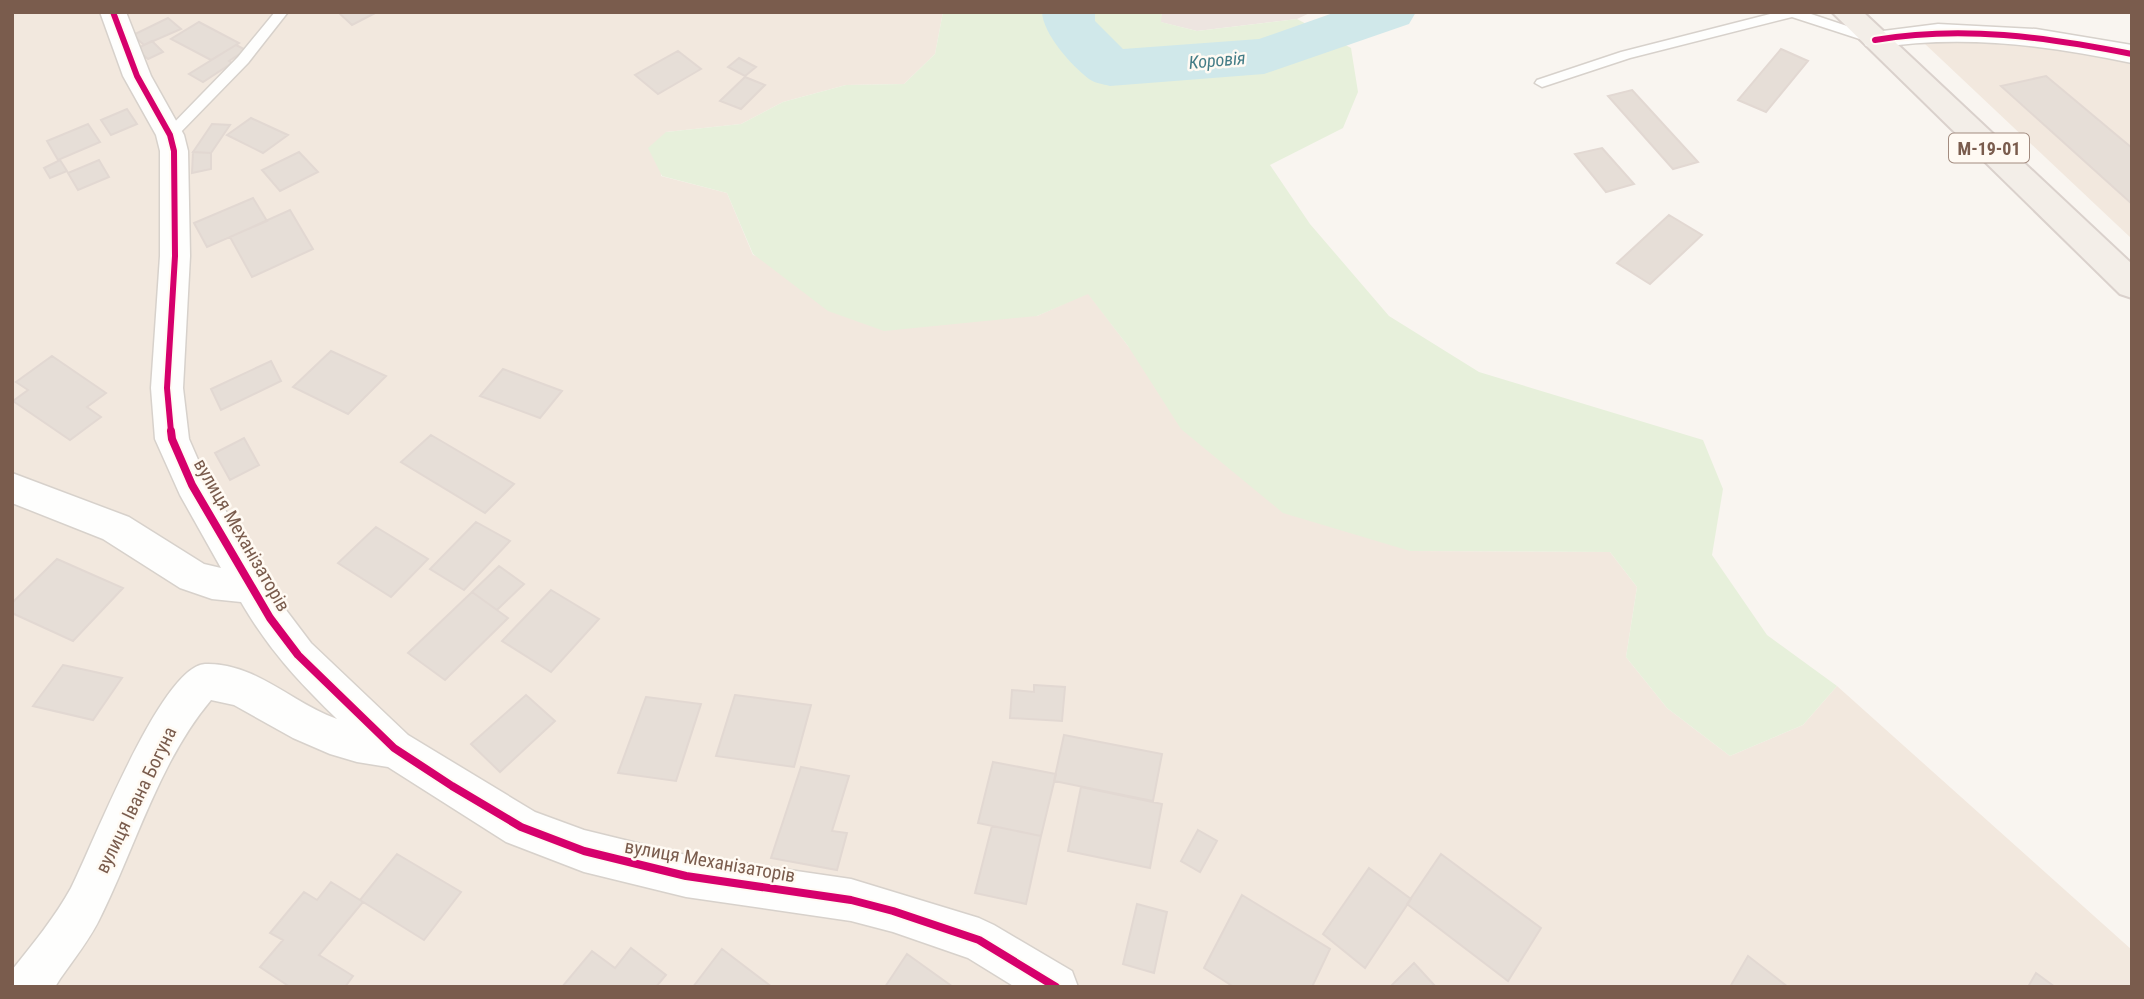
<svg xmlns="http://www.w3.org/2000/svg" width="2144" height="999" font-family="'Roboto Condensed',sans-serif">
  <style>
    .residential { fill: #f2e8de }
    .industrial { fill: #ede5e0 }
    .green { fill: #e7f0db }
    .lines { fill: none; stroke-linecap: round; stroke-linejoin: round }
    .river { fill: #d0e8ea; fill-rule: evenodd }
    .building { fill: #e6ded7; stroke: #e2d8d2; stroke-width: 2 }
    .lane-casing { stroke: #d7d1cb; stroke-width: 3 }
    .street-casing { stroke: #d7d1cb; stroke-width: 3 }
    .primary-casing { stroke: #dad1cc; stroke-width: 4 }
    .lane { fill: #fefefd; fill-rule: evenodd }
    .street { fill: #fefefd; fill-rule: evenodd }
    .primary { fill: #f3eee8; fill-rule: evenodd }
    .cycleway-far1-casing { stroke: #fffaf3; stroke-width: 10 }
    .cycleway-casing { stroke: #fffaf3; stroke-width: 12 }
    .cycleway-far1 { stroke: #d6006c; stroke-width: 6 }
    .cycleway { stroke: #d6006c; stroke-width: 8 }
    .labels { text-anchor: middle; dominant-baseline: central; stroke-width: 5; stroke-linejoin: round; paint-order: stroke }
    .far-water-label { font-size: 18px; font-style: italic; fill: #437c86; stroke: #fffaf3 }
    .shield { fill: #fffaf3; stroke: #a28b7f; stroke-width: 2 }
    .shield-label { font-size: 18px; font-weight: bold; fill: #7a5c4d }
    .street-label { font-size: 19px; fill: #7a5c4d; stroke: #fffaf3 }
  </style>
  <rect width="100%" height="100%" fill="#f9f5f0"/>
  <path class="residential" d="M12,12H943L935,54L904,84L846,85L783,102L741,124L666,132L661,176L727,193L753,255L1037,316L1088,293L1128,346L1410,551L1610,552L1637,587L1626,657L1667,708L1730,756L1803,725L1837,686L2132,950V987H12Z
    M1972,42L2043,46L2132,60V239L1924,43Z"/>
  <path class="industrial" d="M1162,12H1312L1297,19L1197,31L1160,22Z"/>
  <path class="green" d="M943,12H1162L1161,22L1197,31L1297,19L1351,48L1358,92L1343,128L1270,165L1310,224L1389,316L1479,372L1703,440L1723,489L1712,555L1767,635L1837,686L1803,725L1730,756L1667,708L1626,657L1637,587L1610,552L1410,551L1283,513L1181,429L1128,346L1088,294L1037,316L884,331L828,311L753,254L727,193L662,176L648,148L666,132L741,124L783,102L846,85L904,84L935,54Z"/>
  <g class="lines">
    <path class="river" d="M1042,12H1095V21L1123,49L1259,39L1336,12H1416L1409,24L1264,74L1110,86C1103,84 1094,83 1089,79C1072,66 1043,34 1042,12Z"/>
  </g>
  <path class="building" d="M338,12H377L352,25Z
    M168,18L181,29L144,45L133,35Z
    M199,22L239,43L211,60L171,39Z
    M152,41L163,52L148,59L136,49Z
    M236,45L246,50L229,61L232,63L203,82L189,74Z
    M1781,49L1808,61L1766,112L1738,100Z
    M678,51L701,69L658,94L635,75Z
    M739,58L756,67L745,76L728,67Z
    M2046,76L2132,148V204L2001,86Z
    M745,77L765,85L741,109L720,101Z
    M1632,90L1698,162L1673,169L1608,96Z
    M127,109L137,124L111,135L101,120Z
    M251,118L288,135L263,153L227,135Z
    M88,124L100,142L58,160L47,141Z
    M212,124L230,125L211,153L193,152Z
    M1602,148L1634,184L1606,192L1575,154Z
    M193,152L211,153V169L192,173Z
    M299,152L318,172L280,191L262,170Z
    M60,160L67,171L50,178L44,168Z
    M99,160L109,177L78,190L68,173Z
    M253,198L267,221L207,247L194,223Z
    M290,210L313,249L252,277L230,237Z
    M1669,215L1702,235L1650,284L1617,263Z
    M331,351L386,376L348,414L293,387Z
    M52,356L106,393L87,407L101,417L70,440L13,401L28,390L16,382Z
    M271,361L281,381L221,410L211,389Z
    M503,369L562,391L540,418L480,396Z
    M431,435L514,484L485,513L401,462Z
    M244,438L259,465L230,480L215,453Z
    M476,522L510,541L464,590L430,569Z
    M376,527L428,559L391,597L338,563Z
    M57,559L123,588L73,641L12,613V603Z
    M499,566L524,584L497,610L472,592Z
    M551,590L599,619L551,672L502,641Z
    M472,592L508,618L445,680L408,653Z
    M63,665L122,678L93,720L33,706Z
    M1034,685L1065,687L1062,721L1010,718L1012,690L1034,692Z
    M526,695L555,721L500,772L471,744Z
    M735,695L811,705L794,767L716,756Z
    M646,697L701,704L676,781L618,773Z
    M1064,735L1162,754L1153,801L1054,781Z
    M993,762L1056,774L1041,836L978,823Z
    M801,767L849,776L832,831L847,833L837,870L771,858Z
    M1081,787L1162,804L1150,868L1068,851Z
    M992,826L1041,836L1026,904L975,893Z
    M1198,830L1217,841L1200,872L1181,861Z
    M397,854L461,892L424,940L360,900Z
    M1441,854L1541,928L1508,981L1407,904Z
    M1369,868L1411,899L1365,968L1323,934Z
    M331,882L363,902L319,955L353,976L345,987H290L260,967L283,940L270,933L304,892L317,900Z
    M1242,895L1330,949L1312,987H1234L1204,968Z
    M1137,904L1167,912L1154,973L1123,964Z
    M631,948L666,975L656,987H562L592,951L615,968Z
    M722,949L772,987H693Z
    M907,954L953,987H885Z
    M1748,956L1788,987H1730Z
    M1414,963L1436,987H1390Z
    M2036,973L2055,987H2028Z"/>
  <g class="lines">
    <defs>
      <path id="lane" d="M275,12H288L248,63L175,138H165V132L238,57Z
        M1778,12H1805L1880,37L1882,40L1875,44L1792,17L1630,58L1542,87L1535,83L1537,80L1621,52Z"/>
      <path id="street" d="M100,12H126L151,76L184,135L188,151L190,256L183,388L189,439L206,478L283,606L311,643L408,735L535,812L584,830L686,855L851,879L979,918L994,925L1072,971L1078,987H1015L968,958L893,932L851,921L686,897L584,872L506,842L388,767L357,762L330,754L293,738L234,705L211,700C159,762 136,845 101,916C91,938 74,959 60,979L55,987H12V970C33,944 55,917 71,888C92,847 161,666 205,664C255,662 293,704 337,719C298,681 269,650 241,602L212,599L180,588L103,539L12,503V473L129,517L204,564L221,568L180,495L155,439L151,388L160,256V151L156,135L123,76Z
        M1938,24L2036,29L2132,45V63C2046,45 1962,34 1875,48L1866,46L1862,40L1866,34L1875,32Z"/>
      <path id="primary" d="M1832,12H1863L2132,264V298L2120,294Z"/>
    </defs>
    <use href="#lane" class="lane-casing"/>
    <use href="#street" class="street-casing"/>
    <use href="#primary" class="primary-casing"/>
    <use href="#lane" class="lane"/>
    <use href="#street" class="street"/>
    <use href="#primary" class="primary"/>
    <defs>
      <path id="cycleway-far1" d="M113,12L137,76L170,135L174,151L175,256L167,388L171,432
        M1875,40C1962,25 2046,37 2132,54"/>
      <path id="cycleway" d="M171,431L172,439L192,485L270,618L298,655L394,748L452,786L521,827L584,851L686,876L851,900L893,911L979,940L1056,987"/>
    </defs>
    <use href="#cycleway-far1" class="cycleway-far1-casing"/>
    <use href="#cycleway" class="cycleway-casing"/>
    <use href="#cycleway-far1" class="cycleway-far1"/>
    <use href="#cycleway" class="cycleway"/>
  </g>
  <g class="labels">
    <g class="far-water-label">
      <text transform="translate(1217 60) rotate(-5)">Коровія</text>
    </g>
    <rect class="shield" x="1949" y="133.5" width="80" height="29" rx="5"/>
    <g class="shield-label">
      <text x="1989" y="148">М-19-01</text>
    </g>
    <g class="street-label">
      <text transform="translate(242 535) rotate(60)">вулиця Механізаторів</text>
      <text transform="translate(136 800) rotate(-64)">вулиця Івана Богуна</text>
      <text transform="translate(710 861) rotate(10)">вулиця Механізаторів</text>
    </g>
  </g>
  <rect width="2144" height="999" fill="none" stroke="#7a5c4d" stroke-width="28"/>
</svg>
